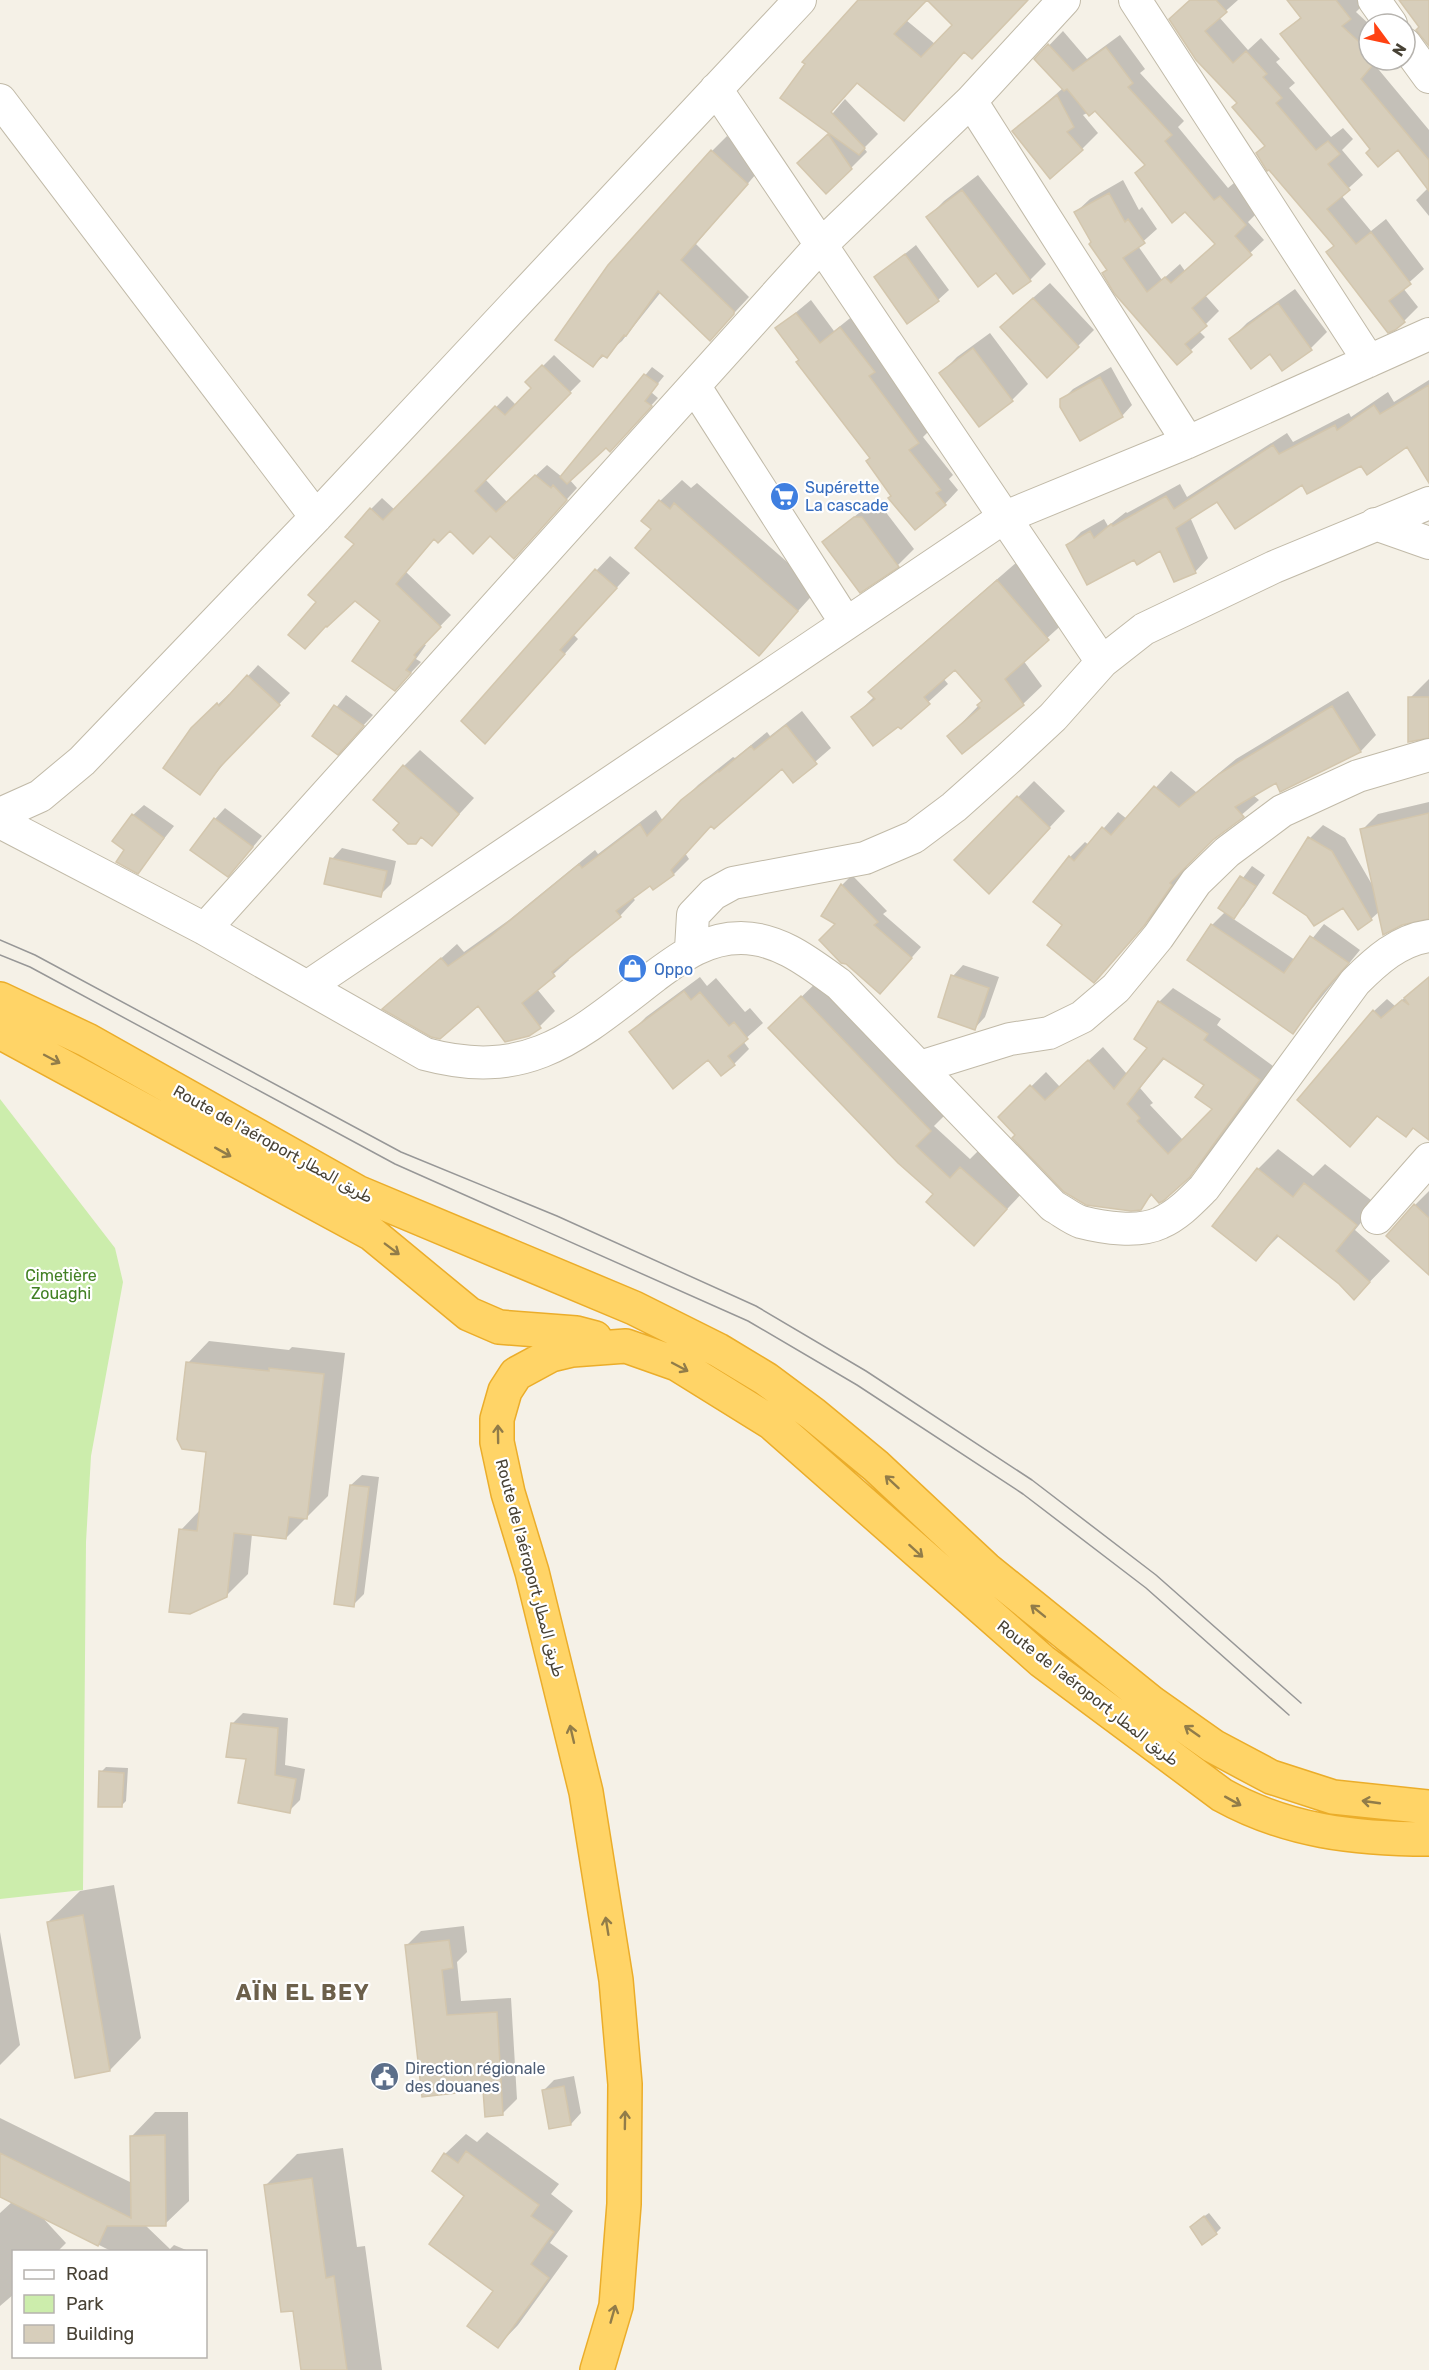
<svg xmlns="http://www.w3.org/2000/svg" width="1429" height="2370" font-family="Rubik,'Noto Sans Arabic',sans-serif">
  <style>
    .green { fill: #ccedac }
    .shadow { fill: #0003; fill-rule: evenodd }
    .building { fill: #d7cebb; stroke: #d3c6ad; stroke-width: 1.5; fill-rule: evenodd }
    .lines { fill: none; stroke-linecap: round; stroke-linejoin: round }
    .minor-casing { stroke: #c1baa8; stroke-width: 34 }
    .highway-casing { stroke: #ebad2a; stroke-width: 36 }
    .minor { stroke: #fff; stroke-width: 32 }
    .highway { stroke: #ffd467; stroke-width: 33 }
    .tram { stroke: #979797; stroke-width: 1.5 }
    .oneway { stroke: #917c49 }
    .labels { text-anchor: middle; dominant-baseline: central; stroke-width: 4.5; stroke-linejoin: round; paint-order: stroke }
    .shop-label { font-size: 16px; fill: #366cbe; stroke: #fff; text-anchor: start }
    .street-label { font-size: 16px; fill: #484235; stroke: #fff }
    .park-label { font-size: 16px; fill: #418023; stroke: #fff }
    .service-label { font-size: 16px; fill: #4e5e75; stroke: #fff; text-anchor: start }
    .district-label { font-size: 22px; font-weight: bold; letter-spacing: 1.5px; fill: #6c604b; stroke: #fff }
  </style>
  <rect width="100%" height="100%" fill="#f5f1e7"/>
  <path class="green" d="M0,1099L115,1248L123,1282L91,1456L86,1542L83,1890L0,1899Z"/>
  <path class="shadow" d="M861,0H925L906,20L935,44L954,25L929,0H1026L965,51L928,94L861,76L829,113H833L845,99L878,134L864,148L867,152L851,168L799,163L831,133L782,98Z
    M1190,0H1238L1219,17L1248,50L1261,38L1280,59L1276,62L1295,83L1289,88L1331,137L1343,128L1353,139L1342,150L1363,175L1341,195L1371,231L1386,219L1424,269L1403,288L1418,307L1404,321L1335,245L1238,103L1170,19Z
    M1289,0H1361L1364,4L1356,12L1369,24V60H1377L1374,64L1429,130V168L1398,148H1372L1282,34L1302,16Z
    M1063,31L1087,59L1120,35L1145,69L1140,73L1184,121L1178,127L1228,188L1234,183L1259,211L1248,222L1264,240L1205,295L1219,311L1199,331L1205,337L1177,363L1104,273L1108,269L1076,212L1090,199L1123,180L1139,210L1142,207L1157,229L1138,246L1162,280L1180,264L1185,271L1216,243L1096,109L1083,115L1098,133L1082,149L1014,131L1063,88L1036,59Z
    M727,136L762,167L696,244L749,297L710,339L661,292L622,341L593,365L712,151Z
    M978,175L1046,264L1030,280L928,217L944,201Z
    M1429,187V216L1416,200Z
    M916,245L949,290L938,300L876,277Z
    M1050,283L1094,330L1078,346L1018,311Z
    M1295,289L1327,332L1311,348L1271,352L1231,339L1247,323Z
    M811,300L834,331L854,315L931,429L923,437L953,475L949,479L958,490L945,504L893,496L872,457L777,328Z
    M990,333L1028,384L1012,400L941,373L957,357Z
    M554,355L581,381L485,479L507,502L547,465L562,477L652,367L664,376L651,392L658,398L618,442L606,446L569,479L577,488L525,546L490,534L450,529L435,538L406,572L451,615L423,644L426,645L416,659L421,662L406,678L382,620L354,599L318,602L356,544L371,509L382,498L395,510L507,396L516,405L533,388L527,382Z
    M1111,367L1132,405L1122,416L1062,400L1073,389Z
    M1429,380V459L1408,445L1361,464L1218,500L1190,517L1208,558L1195,572L1161,549L1134,558L1068,545L1081,532L1104,519L1108,526L1126,512L1127,513L1180,484L1187,497L1287,433L1293,442L1349,413L1351,417L1388,392L1394,402Z
    M682,480L691,488L697,483L818,589L759,654L653,529L660,501Z
    M872,502H878L914,549L898,565L824,542Z
    M610,556L630,573L574,635L578,639L499,727L552,618Z
    M1017,562L1067,620L1023,660L1042,686L1023,704L949,736L984,700L955,668L943,678L948,684L901,727L853,717L874,697L870,692L889,673Z
    M258,665L290,693L231,755L200,793L192,729L229,694L230,696Z
    M1429,679V737L1410,698Z
    M1348,691L1376,735L1361,751L1281,790L1276,781L1253,795L1259,800L1213,839L1185,866L1187,868L1159,909L1094,981L1064,925L1070,857L1085,842L1089,845L1118,812L1127,819L1171,771L1196,792L1236,759Z
    M346,695L373,715L348,742L314,736Z
    M802,711L831,748L793,781L782,767L712,825L685,853L689,859L674,874L653,888L650,883L632,897L635,900L620,916L567,958L569,960L537,989L555,1011L540,1026L478,1004L385,1009L457,944L464,952L509,920L595,850L598,854L656,810L663,821L698,785L733,757L735,758L767,732L770,736Z
    M420,750L474,798L432,844L402,823L404,766Z
    M1034,781L1065,811L989,892L956,860Z
    M1429,802V916L1380,911L1371,919L1344,906L1308,915L1275,893L1310,838L1323,825L1345,838L1374,888L1362,830L1378,814Z
    M144,805L174,826L138,872L133,815Z
    M225,808L262,836L238,865L215,819Z
    M342,848L396,861L391,884L380,895L332,859Z
    M1252,866L1265,875L1244,906L1232,918L1295,960L1324,924L1360,950L1293,1032L1212,925L1226,911L1220,908Z
    M852,875L887,911L883,914L921,947L890,982L837,924L842,885Z
    M963,965L999,977L985,1017L975,1028L953,976Z
    M700,977L707,986L716,978L745,1012L750,1008L763,1023L743,1041L749,1049L734,1064L631,1032L646,1017Z
    M822,977L950,1110L934,1126L970,1159L981,1148L1026,1189L993,1224L935,1194L790,1008Z
    M1429,977V1137L1414,1127L1406,1135L1378,1115L1363,1132L1374,1011L1387,999L1395,1006Z
    M1173,988L1221,1019L1217,1025L1273,1066L1204,1161L1189,1176L1153,1194L1139,1209L1017,1135L1000,1117L1046,1072L1060,1087L1103,1047L1127,1074L1149,1047L1159,1002ZM1165,1058L1206,1085L1214,1108L1183,1140L1150,1105L1153,1103L1140,1088Z
    M1278,1149L1313,1176L1325,1164L1376,1204L1355,1230L1390,1261L1354,1298L1340,1283L1280,1235L1256,1259L1258,1169Z
    M1429,1191V1273L1415,1205Z
    M209,1341L289,1350L292,1347L345,1353L328,1496L286,1538L252,1534L248,1574L226,1596L181,1530L201,1509L208,1451L188,1363Z
    M362,1475L379,1477L364,1594L353,1605L351,1485Z
    M243,1713L288,1718L285,1765L305,1769L300,1800L289,1811L232,1724Z
    M106,1767L128,1768L126,1801L121,1806L101,1772Z
    M114,1885L141,2038L110,2070L48,1922L80,1891Z
    M464,1926L467,1952L457,1962L461,2001L511,1998L517,2099L502,2114L485,2088L406,1946L421,1931Z
    M0,1932L20,2045L0,2065Z
    M574,2076L581,2113L571,2124L543,2091L554,2080Z
    M155,2112H188L189,2201L165,2224L145,2225L170,2249L174,2245L191,2252H113L41,2216L66,2243L57,2252H14V2294L0,2306V2213L12,2202L0,2195V2118L132,2183V2136Z
    M487,2132L559,2184L551,2194L573,2211L550,2243L568,2256L518,2325L498,2346L495,2290L467,2196L445,2154L466,2134L477,2142Z
    M343,2148L357,2247L365,2246L382,2370H303L294,2309L265,2186L297,2154Z
    M1209,2213L1221,2228L1216,2233L1196,2222Z"/>
  <path class="building" d="M858,0H927L894,34L921,57L952,25L927,0H1028L972,59L964,52L904,121L857,83L831,112L865,148L859,155L780,98L805,64L802,62Z
    M1190,0H1216L1227,12L1205,31L1233,63L1246,51L1267,74L1263,77L1282,98L1276,103L1316,150L1328,141L1340,154L1328,164L1350,190L1327,209L1356,244L1371,232L1411,284L1389,301L1405,322L1395,330L1388,333L1326,252L1334,246L1269,170L1267,171L1256,153L1265,146L1232,107L1237,103L1196,60L1169,19Z
    M1287,0H1336L1351,19L1342,26L1369,51V60H1377L1361,79L1429,160V191L1398,150L1378,167L1366,153L1370,149L1280,34L1301,18Z
    M1399,0H1429V46L1416,30L1419,27Z
    M1048,44L1073,71L1106,47L1133,83L1128,87L1172,135L1165,141L1214,200L1220,196L1246,225L1235,236L1252,255L1192,308L1207,326L1185,344L1192,352L1177,365L1114,293L1102,273L1107,270L1089,244L1091,242L1074,212L1109,193L1125,222L1128,219L1145,243L1123,258L1147,292L1165,277L1171,283L1215,244L1185,212L1172,223L1135,173L1145,165L1095,111L1089,116L1067,89L1064,91L1034,59Z
    M1057,95L1074,127L1067,132L1083,150L1050,179L1012,131Z
    M828,134L852,169L826,194L797,163Z
    M711,150L748,184L681,260L734,311V314L710,341L658,291L626,336L624,335L607,358L602,355L593,367L555,340L608,265Z
    M962,190L1031,281L1013,294L996,273L978,287L926,217Z
    M905,254L939,301L907,324L874,277Z
    M1033,298L1079,347L1047,378L1000,327Z
    M1278,303L1312,350L1282,371L1270,354L1251,369L1229,339Z
    M796,313L820,343L840,327L875,372L869,376L919,443L909,450L941,490L936,493L946,505L915,530L888,498L891,496L866,461L870,458L796,362L799,360L775,328Z
    M973,348L1013,401L979,427L939,373Z
    M542,365L571,393L475,491L496,512L535,475L551,488L553,485L567,500L514,559L490,536L473,554L450,531L438,543L434,539L396,584L441,627L414,655L416,657L406,670L411,673L395,691L352,661L380,621L355,601L327,627L326,626L305,649L288,635L316,602L308,595L354,544L345,537L370,508L383,520L495,406L505,415L531,388L525,382Z
    M644,374L658,384L645,401L652,406L610,452L606,448L567,484L560,477Z
    M1100,377L1123,417L1080,441L1060,407V399Z
    M1429,385V483L1407,447L1367,475L1361,466L1307,494L1302,485L1235,529L1217,502L1176,528L1196,573L1174,582L1160,551L1137,565L1134,560L1087,585L1066,545L1090,531L1094,538L1111,524L1113,526L1166,496L1174,509L1273,445L1279,454L1335,425L1337,430L1374,405L1380,414Z
    M659,500L670,509L674,503L798,611L759,656L635,548L651,529L641,521Z
    M854,517H862L899,567L860,593L822,542Z
    M595,569L617,588L560,650L565,654L485,744L461,721Z
    M997,580L1049,640L1005,679L1024,705L962,754L947,736L980,708L977,705L982,701L955,670L924,697L930,704L901,729L898,727L873,746L851,717L875,699L868,692Z
    M247,675L280,705L220,767L200,795L163,768L191,728L217,703L219,706Z
    M1408,697H1429V738L1408,742Z
    M334,705L364,726L338,755L312,736Z
    M1332,706L1361,752L1280,792L1276,783L1235,807L1244,817L1213,840L1170,883L1172,885L1144,926L1094,983L1047,945L1062,925L1033,902L1069,856L1074,861L1102,827L1111,835L1154,786L1179,807L1219,774Z
    M786,725L817,764L793,783L782,769L714,829L711,826L671,870L674,875L653,890L650,886L616,911L621,917L552,972L555,976L522,1003L541,1028L529,1036L505,1042L478,1006L440,1039L431,1037L382,1009L441,958L448,966L492,935L579,864L582,868L640,824L647,836L681,800L718,771L719,772L751,746L754,750Z
    M403,765L459,814L432,846L421,837L416,844H408L393,830L399,823L373,800Z
    M1017,796L1050,828L989,894L954,860Z
    M1429,813V919L1402,925L1383,935L1360,829Z
    M132,814L164,838L138,874L116,862L124,850L112,841Z
    M214,818L253,847L228,877L190,850Z
    M1308,837L1332,851L1372,920L1358,930L1343,908L1314,926L1307,916L1273,893Z
    M330,858L387,871L381,897L324,884Z
    M1240,876L1256,886L1234,919L1218,908Z
    M841,884L878,922L874,925L912,958L880,994L846,964L841,963L819,940L835,924L821,916Z
    M1211,924L1284,973L1310,936L1349,963L1322,993L1293,1034L1187,960Z
    M951,975L989,988L975,1030L938,1017Z
    M1429,977V1140L1413,1128L1406,1137L1377,1116L1350,1147L1297,1100L1373,1010L1381,1018L1402,1000L1409,1005L1404,998Z
    M684,991L691,1000L700,992L729,1026L734,1022L748,1039L728,1056L735,1065L721,1076L708,1060L673,1089L629,1032Z
    M801,996L931,1131L916,1146L950,1178L960,1167L1007,1209L974,1246L926,1202L933,1194L898,1163L768,1028Z
    M1158,1001L1208,1034L1204,1040L1260,1080L1190,1177L1163,1201L1159,1203L1151,1194L1141,1210L1131,1211L1086,1205L1064,1192L1012,1138L1015,1135L998,1117L1030,1085L1045,1100L1088,1060L1114,1089L1147,1048L1134,1039ZM1163,1058L1204,1085L1195,1097L1212,1109L1168,1154L1137,1121L1140,1118L1127,1104Z
    M1257,1168L1293,1197L1304,1183L1357,1225L1336,1251L1370,1282L1354,1300L1339,1284L1277,1235L1256,1261L1212,1226Z
    M1414,1204L1429,1218V1275L1386,1236Z
    M186,1362L269,1371V1368L324,1374L307,1519L289,1517L286,1539L234,1533L227,1597L190,1614L169,1612L179,1529L197,1531L206,1452L182,1449L177,1439Z
    M350,1485L369,1487L354,1607L334,1604Z
    M231,1723L278,1728L275,1775L296,1779L290,1813L238,1803L246,1759L226,1757Z
    M99,1771L124,1773L122,1807H98Z
    M83,1915L110,2071L75,2078L47,1922Z
    M449,1940L453,1968L442,1970L447,2015L497,2012L503,2115L485,2117L483,2090L422,2097L405,1945Z
    M564,2086L571,2125L549,2129L542,2090Z
    M165,2135L166,2226H107L98,2246L0,2197V2153L131,2218L130,2136Z
    M466,2151L539,2205L531,2216L554,2232L531,2264L549,2278L498,2348L467,2326L493,2291L429,2244L464,2196L432,2171L444,2153L458,2163Z
    M312,2178L326,2278L334,2276L347,2370H301L293,2311L281,2312L264,2185Z
    M1204,2216L1217,2234L1202,2245L1190,2227Z"/>
  <g class="lines">
    <defs>
      <path id="minor" d="M1135,0L1369,361
        M1374,0L1391,24
        M1405,44L1429,77
        M716,89L1102,662
        M0,100L316,517
        M971,101L1188,442
        M695,387L846,623
        M1375,524L1429,543
        M0,814L40,796L82,761L316,517L800,0
        M0,822L205,929L425,1054C529,1082 577,1036 655,976C682,956 706,938 741,938C779,938 810,963 839,984L1053,1206C1062,1211 1072,1219 1081,1222C1104,1228 1139,1233 1160,1223C1178,1215 1191,1201 1204,1188L1355,982C1376,961 1399,940 1429,936
        M205,929L821,245L971,101L1064,0
        M691,949L693,915L713,894L733,883L865,858L914,837L954,807L1009,758L1053,717L1102,662L1144,629L1274,567L1429,503
        M307,987L1003,518L1188,442L1429,334
        M920,1067L1010,1039L1049,1033L1082,1017L1116,988L1158,937L1196,882L1227,852L1282,811L1358,776L1429,755
        M1377,1218L1429,1159"/>
      <path id="highway" d="M0,999L87,1040L357,1192L634,1308L718,1350L766,1379L813,1414L876,1466L986,1569L1152,1703L1213,1746L1271,1777L1333,1797L1429,1807
        M0,1032L372,1234L469,1314L499,1327L576,1333L595,1338
        M597,2370L616,2306L624,2204L625,2084L616,1980L586,1792L532,1572L508,1493L497,1442V1419L505,1391L516,1374L551,1355L572,1350L626,1346L677,1364L772,1423L1042,1661L1222,1795C1287,1831 1355,1839 1429,1839"/>
    </defs>
    <use href="#minor" class="minor-casing"/>
    <use href="#highway" class="highway-casing"/>
    <use href="#minor" class="minor"/>
    <use href="#highway" class="highway"/>
    <path class="tram" d="M0,940L35,955L401,1152L557,1216L756,1306L866,1371L1032,1480L1156,1575L1301,1703
      M0,955L30,967L395,1164L748,1321L857,1385L1023,1494L1146,1588L1289,1715"/>
  </g>
  <defs><path id="oneway-shaft" d="M-6 0H5M1.5-3L5.5 0L1.5 3" fill="none" stroke-width="1.6" stroke-linecap="round" stroke-linejoin="round" transform="scale(1.5)"/></defs>
  <g class="oneway">
    <use href="#oneway-shaft" transform="translate(52 1059) rotate(28)"/>
    <use href="#oneway-shaft" transform="translate(223 1152) rotate(29)"/>
    <use href="#oneway-shaft" transform="translate(392 1249) rotate(37)"/>
    <use href="#oneway-shaft" transform="translate(680 1367) rotate(28)"/>
    <use href="#oneway-shaft" transform="translate(498 1434) rotate(-91)"/>
    <use href="#oneway-shaft" transform="translate(892 1482) rotate(-137)"/>
    <use href="#oneway-shaft" transform="translate(916 1551) rotate(42)"/>
    <use href="#oneway-shaft" transform="translate(1038 1611) rotate(-141)"/>
    <use href="#oneway-shaft" transform="translate(1192 1731) rotate(-145)"/>
    <use href="#oneway-shaft" transform="translate(572 1734) rotate(-103)"/>
    <use href="#oneway-shaft" transform="translate(1233 1801) rotate(29)"/>
    <use href="#oneway-shaft" transform="translate(1371 1802) rotate(-172)"/>
    <use href="#oneway-shaft" transform="translate(607 1926) rotate(-99)"/>
    <use href="#oneway-shaft" transform="translate(625 2120) rotate(-89)"/>
    <use href="#oneway-shaft" transform="translate(613 2314) rotate(-74)"/>
  </g>
  <defs>
    <symbol id="supermarket-disc" viewBox="-11 -11 22 22"><circle r="9.5" fill="#3f7fe0" stroke="#fff"/><path d="M-6-5.5h2.5l.6 2H6L4.5 2H-2.5L-4.4-4H-6ZM-1.5 3.2a1.3 1.3 0 1 0 .1 0ZM3 3.2a1.3 1.3 0 1 0 .1 0Z" fill="#fff"/></symbol>
    <symbol id="shop-disc" viewBox="-11 -11 22 22"><circle r="9.5" fill="#3f7fe0" stroke="#fff"/><path d="M-5-2.5h2.3a2.7 3.5 0 0 1 5.4 0H5L5.5 6h-11ZM-1.5-2.5h3a1.5 2.3 0 0 0-3 0Z" fill="#fff"/></symbol>
    <symbol id="civic-disc" viewBox="-11 -11 22 22"><circle r="9.5" fill="#5c6f8a" stroke="#fff"/><path d="M-.6-6.5H3V-4.5H.6V-3L4-1V1h2V6H-6V1h2V-1L-.6-3ZM-1.2 2.5V6h2.4V2.5Z" fill="#fff"/></symbol>
  </defs>
  <g fill-rule="evenodd">
    <use href="#supermarket-disc" x="768" y="480" width="33" height="33"/>
    <use href="#shop-disc" x="616" y="952" width="33" height="33"/>
    <use href="#civic-disc" x="368" y="2060" width="33" height="33"/>
  </g>
  <g class="labels">
    <g class="shop-label">
      <text x="805" y="487">Supérette<tspan x="805" dy="18">La cascade</tspan></text>
      <text x="654" y="969">Oppo</text>
    </g>
    <g class="street-label">
      <text transform="translate(273 1144) rotate(29)">Route de l'aéroport طريق المطار</text>
      <text transform="translate(530 1568) rotate(75)">Route de l'aéroport طريق المطار</text>
      <text transform="translate(1088 1693) rotate(38)">Route de l'aéroport طريق المطار</text>
    </g>
    <g class="park-label">
      <text x="61" y="1275">Cimetière<tspan x="61" dy="18">Zouaghi</tspan></text>
    </g>
    <g class="service-label">
      <text x="405" y="2068">Direction régionale<tspan x="405" dy="18">des douanes</tspan></text>
    </g>
    <g class="district-label">
      <text x="303" y="1992">AÏN EL BEY</text>
    </g>
  </g>
  <rect x="12" y="2250" width="195" height="108" fill="#ffffff" stroke="#b6b3ae" stroke-width="1.5"/>
  <rect x="24" y="2270" width="30" height="9" fill="#ffffff" stroke="#b6b3ae" stroke-width="1.5"/>
  <text x="66" y="2280" font-size="18" fill="#484235">Road</text>
  <rect x="24" y="2295" width="30" height="18" fill="#ccedac" stroke="#b6b3ae" stroke-width="1.5"/>
  <text x="66" y="2310" font-size="18" fill="#484235">Park</text>
  <rect x="24" y="2325" width="30" height="18" fill="#d7cebb" stroke="#b6b3ae" stroke-width="1.5"/>
  <text x="66" y="2340" font-size="18" fill="#484235">Building</text>
  <g transform="translate(1387 42) rotate(123)"><circle r="28" fill="#ffffff" stroke="#b6b3ae" stroke-width="1.5"/>
  <path d="M0-4.5L10 22L0 15L-10 22Z" fill="#ff4213"/>
  <text y="-9" font-size="16" font-weight="bold" text-anchor="middle" fill="#484235">N</text>
  </g>
</svg>
